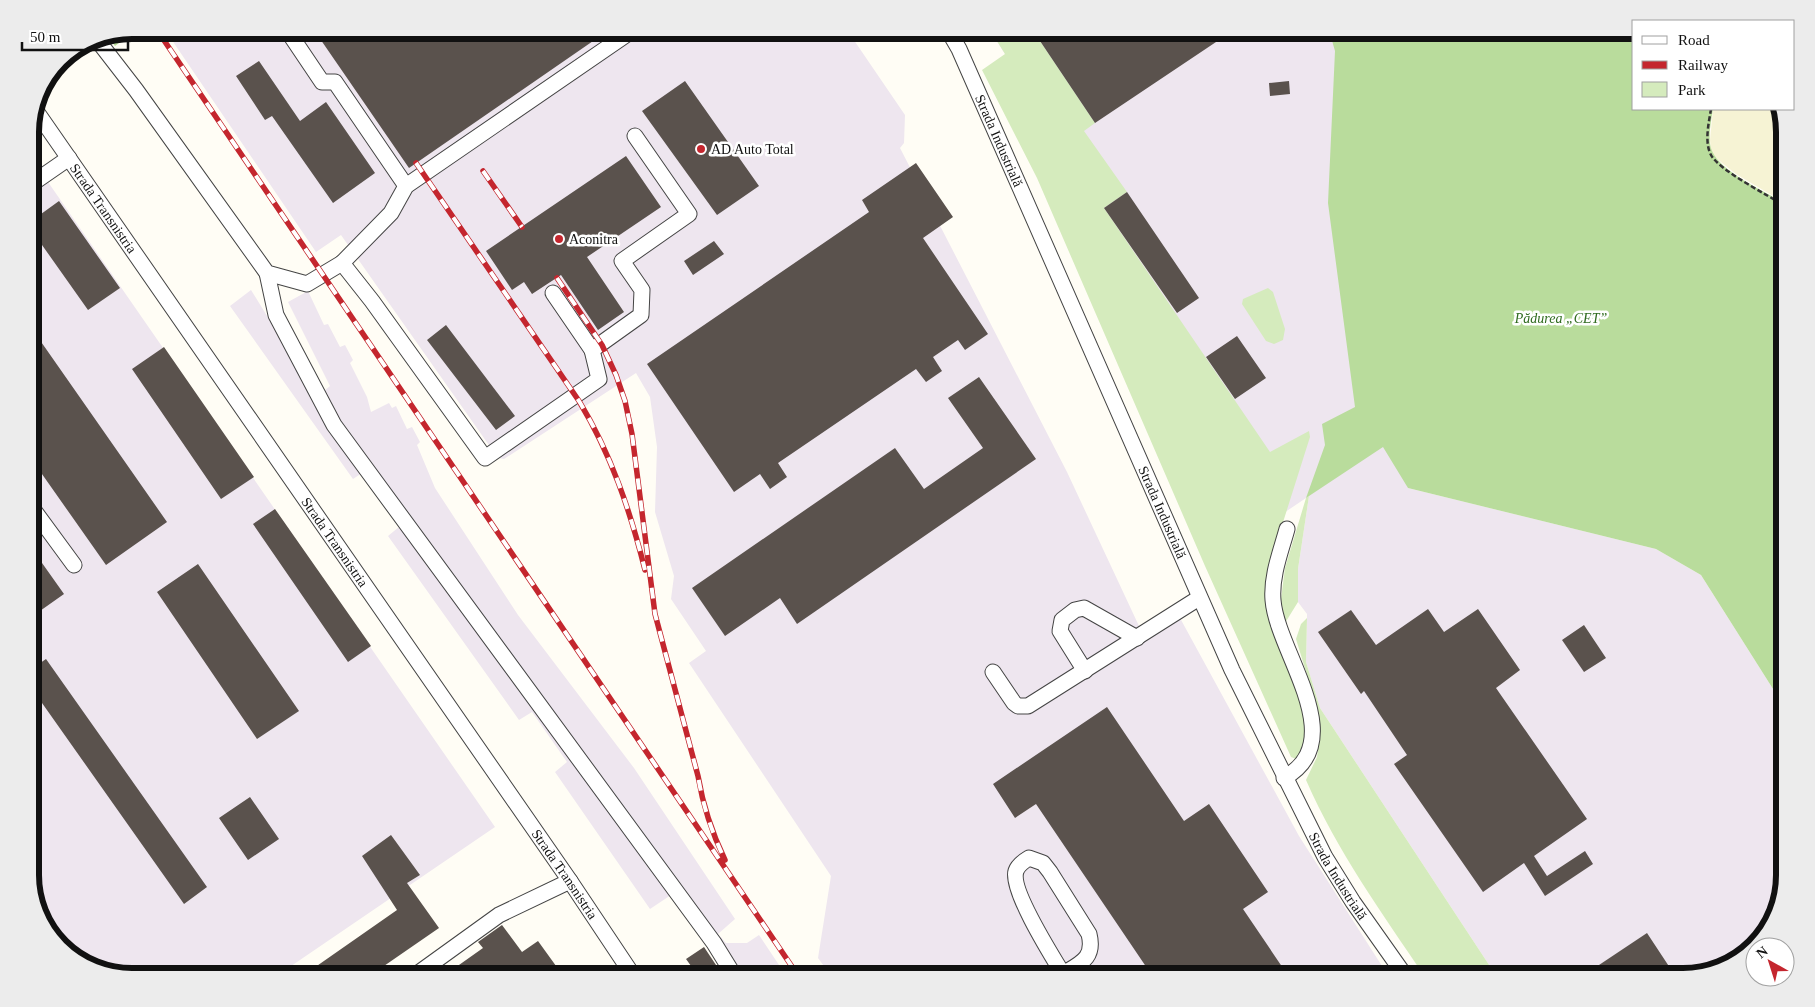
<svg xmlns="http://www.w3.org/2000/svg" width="1815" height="1007" font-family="Georgia,serif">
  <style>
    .industrial { fill: #eee6ef }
    .farmland { fill: #f6f3d4 }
    .green { fill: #d5ebbd }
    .forest { fill: #b9dc9c }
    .building { fill: #5a524d }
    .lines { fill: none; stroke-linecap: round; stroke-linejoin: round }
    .minor-casing { stroke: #444; stroke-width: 17 }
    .path { stroke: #333; stroke-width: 2.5; stroke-dasharray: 5 2.5; stroke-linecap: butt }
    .minor { stroke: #fff; stroke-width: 15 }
    .rail-casing { stroke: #c4262e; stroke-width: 5.5 }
    .rail { stroke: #fff; stroke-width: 4; stroke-dasharray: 11; stroke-linecap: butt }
    .poi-dot { fill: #c4262e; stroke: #fff; stroke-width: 2 }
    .labels { text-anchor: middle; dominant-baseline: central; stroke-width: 5; stroke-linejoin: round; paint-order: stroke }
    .street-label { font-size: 14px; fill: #111; stroke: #fff }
    .poi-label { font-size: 14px; fill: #111; stroke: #fff; text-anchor: start }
    .park-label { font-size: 14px; font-style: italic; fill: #2f6b1f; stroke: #fff }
    .rim { fill: none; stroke: #111; stroke-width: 6 }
  </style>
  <rect width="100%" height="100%" fill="#fffdf5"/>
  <path class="industrial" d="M165,30H847L905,115L904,143L900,148L1067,472L1146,641L1180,618L1299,836L1389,977H832L818,958L831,876L689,663L706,651L671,599L674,576L655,512L657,447L650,397L636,373L504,459L498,458L341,235L316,252Z
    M990,30H1349L1408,488L1656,549L1701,575L1785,708V876L1772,926L1734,963L1684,977H1497L1320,708L1306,662L1307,614L1298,602V569L1309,496L1217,558L1005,54Z
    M30,156L495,827L275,977H132L81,964L47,932L30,882Z
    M251,290L317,397L330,386L288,302L308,291L324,325L328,324L340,347L345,345L353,360L350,363L367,397L371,412L389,403L392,408L396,406L407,429L412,427L420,442L417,445L435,488L518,615L634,768L735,919L718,934L726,943H747L759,935L787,977H737L677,891L650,909L555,772L567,762L532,712L519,720L388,536L405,522L365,471L353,479L230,306Z"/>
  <path class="farmland" d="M1713,109H1779L1785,125V203L1736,174L1716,158L1711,150L1710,140Z"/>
  <path class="green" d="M990,30H1047L1048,31L1038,38L1095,123L1084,131L1127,192L1104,208L1270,452L1309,431L1310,437L1272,557L1267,589L1268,612L1305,711L1309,737L1299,760L1291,757L1205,566L1037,178L982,70L1005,54Z
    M1268,288L1273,292L1285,329L1283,340L1274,344L1266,341L1242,304L1243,299Z
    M1309,496L1298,569V602L1285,623L1281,599L1285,568L1306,498Z
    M1307,618L1306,662L1320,708L1497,977H1425C1382,913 1337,851 1306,780L1317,757L1320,735L1318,711L1296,639L1301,624Z"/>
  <path class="forest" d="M132,30H136L115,46L106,35Z
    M1329,30H1634V109H1713C1711,122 1707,139 1712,151C1721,172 1765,192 1785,203V708L1701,575L1656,549L1408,488L1383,447L1306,498L1325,445L1322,424L1355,407L1328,203L1335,51Z"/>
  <path class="building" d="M314,30H609L409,168Z
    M1051,30H1217L1222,38L1095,123L1038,38Z
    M259,61L300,121L326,102L375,173L333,203L272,116L265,120L236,76Z
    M685,81L759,186L717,215L642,111Z
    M1289,81L1290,94L1270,96L1269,83Z
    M626,156L661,207L587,257L624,312L598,330L561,275L532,294L524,282L512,290L486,251Z
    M916,163L953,217L923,238L988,334L965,350L958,340L933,357L942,371L926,382L916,369L778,463L787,477L770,489L760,474L734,492L647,364L869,212L862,200Z
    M1127,192L1199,298L1177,313L1104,208Z
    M59,201L120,288L88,310L30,228V222Z
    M714,241L724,254L693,275L684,261Z
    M446,325L515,416L496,430L427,340Z
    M30,326L167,522L106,565L30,457Z
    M1237,336L1266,378L1235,399L1206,357Z
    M164,347L254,477L221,499L132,369Z
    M979,377L1036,459L797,624L780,598L725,636L692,588L895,448L924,489L983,448L948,398Z
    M275,509L371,646L348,662L253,524Z
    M30,546L64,594L30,618Z
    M198,564L299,711L257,739L157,592Z
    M1428,609L1444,632L1478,609L1520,670L1496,688L1587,819L1534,856L1547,876L1585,851L1593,864L1545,896L1524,863L1483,892L1394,764L1407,755L1364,691L1361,694L1318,632L1351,610L1376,645Z
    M1584,625L1606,658L1584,672L1562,640Z
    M46,659L207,887L184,904L30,686V670Z
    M1107,707L1184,821L1209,804L1268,892L1243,909L1289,977H1153L1036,804L1015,818L993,784Z
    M250,797L279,839L248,860L219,818Z
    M391,835L420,875L407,883L439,928L368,977H301L397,910L362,856Z
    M502,925L522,952L538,941L564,977H442L483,948L478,942Z
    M1647,933L1676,977H1581Z
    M704,947L718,968L706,977H699L686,959Z"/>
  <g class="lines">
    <defs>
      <g id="minor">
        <path d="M287,30L322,82H335L406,186"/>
        <path id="s1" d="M948,30L959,49L1232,670L1325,857L1353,902L1406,977"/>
        <path d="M95,37L136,90L267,273L307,284L342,263L372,301L485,458L599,379L592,350L641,315L642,290L622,261L689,214L635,136"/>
        <path id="s2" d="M34,108L570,881L634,977"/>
        <path d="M30,185L69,158"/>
        <path d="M342,263L391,213L406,186L633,30"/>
        <path d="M267,273L276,315L334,425L714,943L735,977"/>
        <path d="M553,293L592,350"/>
        <path d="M30,505L74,565"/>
        <path d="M1085,671L1060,631L1062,620L1075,610L1084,608L1137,638"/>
        <path d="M993,672L1014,703L1018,706H1028L1199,598"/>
        <path d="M1284,778C1352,740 1277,653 1273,600C1271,576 1281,551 1287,529"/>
        <path d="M1063,974C1081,963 1095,958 1089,934L1050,872L1043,863L1029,858C1024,861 1018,865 1016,871C1010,889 1052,956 1063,974L1065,977"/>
        <path d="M413,977L499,915L570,881"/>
      </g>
    </defs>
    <use href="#minor" class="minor-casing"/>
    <path class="path" d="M1711,109C1709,122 1704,142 1711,155C1720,171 1768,195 1785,206"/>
    <use href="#minor" class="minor"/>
    <defs>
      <path id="rail" d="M157,30L799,977
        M416,163L579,401C611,454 630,510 645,570
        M483,171L522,227
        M557,278L602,345L616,375L625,401L632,434L655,614L698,776C703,806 712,833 725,860"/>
    </defs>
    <use href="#rail" class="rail-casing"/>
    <use href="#rail" class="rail"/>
  </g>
  <g class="poi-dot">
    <circle cx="701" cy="149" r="5"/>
    <circle cx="559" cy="239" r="5"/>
  </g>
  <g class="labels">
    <g class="street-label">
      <text stroke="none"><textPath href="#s1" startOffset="122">Strada Industrială</textPath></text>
      <text stroke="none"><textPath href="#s2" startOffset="122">Strada Transnistria</textPath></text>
      <text stroke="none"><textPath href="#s1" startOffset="528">Strada Industrială</textPath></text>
      <text stroke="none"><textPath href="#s2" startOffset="528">Strada Transnistria</textPath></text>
      <text stroke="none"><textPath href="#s2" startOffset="932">Strada Transnistria</textPath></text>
      <text stroke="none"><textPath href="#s1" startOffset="932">Strada Industrială</textPath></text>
    </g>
    <g class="poi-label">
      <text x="711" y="149">AD Auto Total</text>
      <text x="569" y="239">Aconitra</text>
    </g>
    <g class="park-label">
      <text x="1561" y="318">Pădurea „CET”</text>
    </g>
  </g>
  <path d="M0 0H1815V1007H0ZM132 39H1683A93 93 0 0 1 1776 132V875A93 93 0 0 1 1683 968H132A93 93 0 0 1 39 875V132A93 93 0 0 1 132 39Z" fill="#ececec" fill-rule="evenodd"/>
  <path class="rim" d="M132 39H1683A93 93 0 0 1 1776 132V875A93 93 0 0 1 1683 968H132A93 93 0 0 1 39 875V132A93 93 0 0 1 132 39Z"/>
  <rect x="1632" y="20" width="162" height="90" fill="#ffffff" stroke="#a0a0a0"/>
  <rect x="1642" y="36" width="25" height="8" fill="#ffffff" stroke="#a0a0a0"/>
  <text x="1678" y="45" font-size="15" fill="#111111">Road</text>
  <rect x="1642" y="61" width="25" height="8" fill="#c4262e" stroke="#a0a0a0"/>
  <text x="1678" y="70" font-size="15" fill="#111111">Railway</text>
  <rect x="1642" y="82" width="25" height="15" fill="#d5ebbd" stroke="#a0a0a0"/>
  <text x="1678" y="95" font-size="15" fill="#111111">Park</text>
  <g transform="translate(1770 962) rotate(321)"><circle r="24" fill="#ffffff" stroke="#a0a0a0"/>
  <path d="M0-4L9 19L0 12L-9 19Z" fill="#c4262e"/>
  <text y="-8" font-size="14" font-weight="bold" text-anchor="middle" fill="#111111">N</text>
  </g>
  <path d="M22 42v8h106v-8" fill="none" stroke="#111111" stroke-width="2.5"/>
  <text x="30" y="42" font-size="15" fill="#111111" stroke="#ffffff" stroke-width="4" paint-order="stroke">50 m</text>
</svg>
